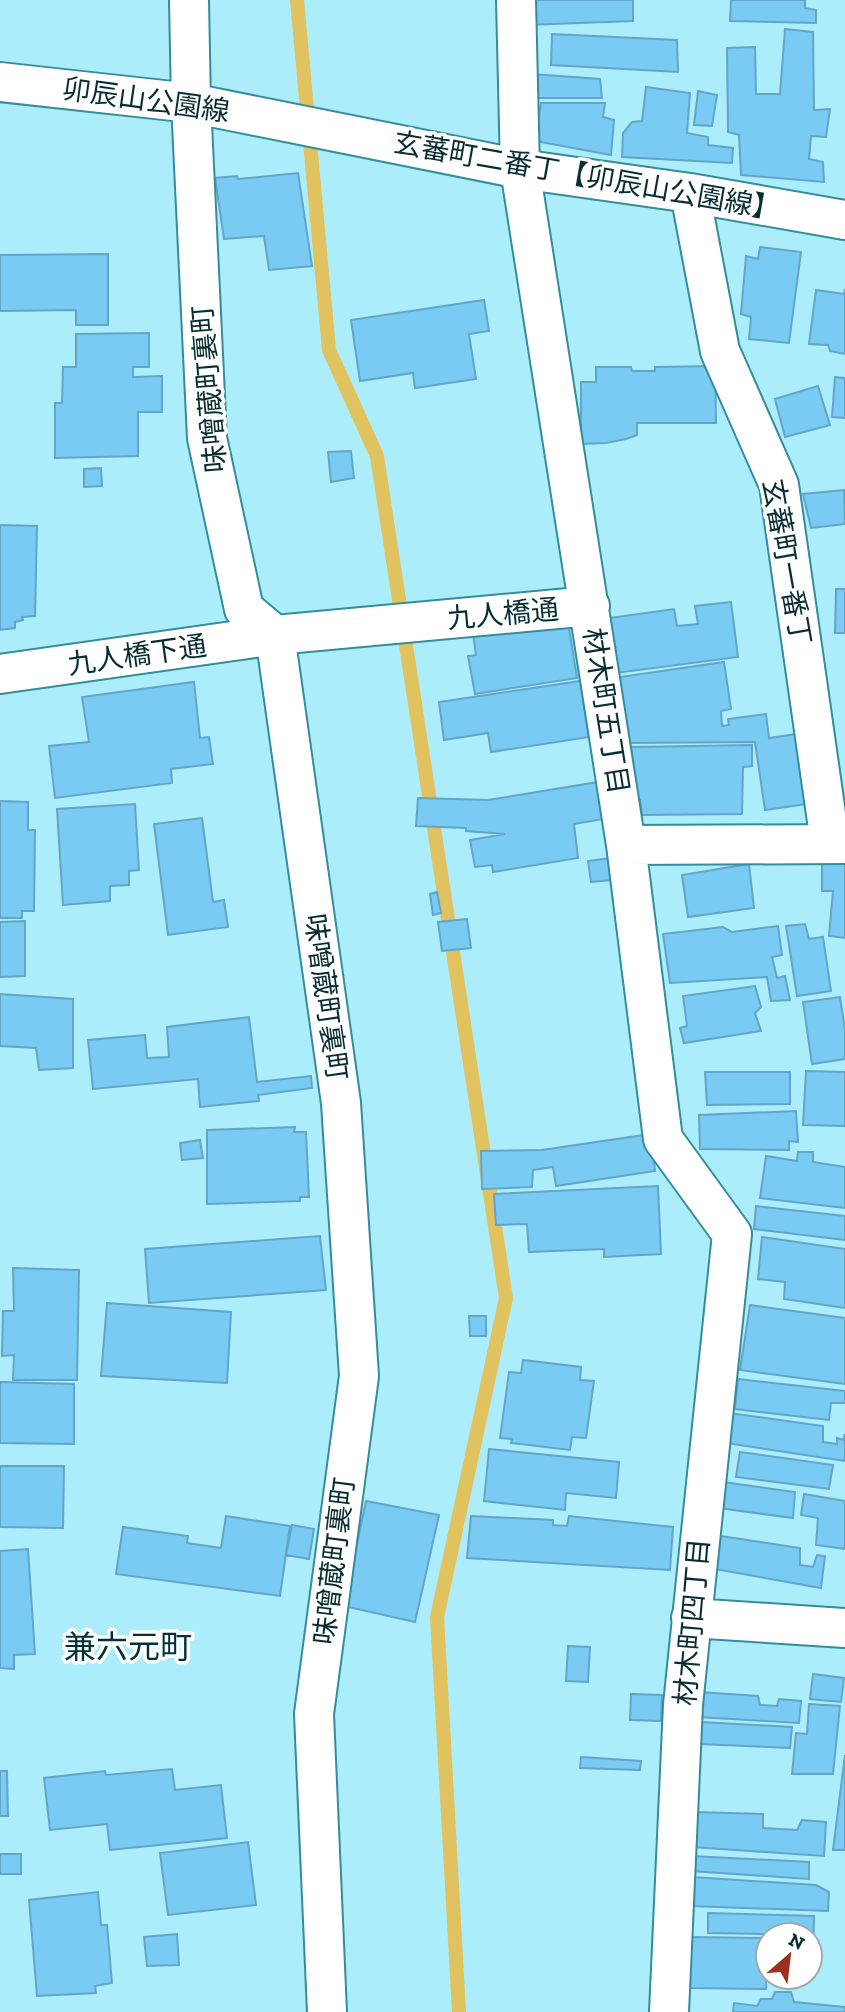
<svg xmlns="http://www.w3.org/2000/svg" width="845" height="2012" font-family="'Zilla Slab','Noto Sans JP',serif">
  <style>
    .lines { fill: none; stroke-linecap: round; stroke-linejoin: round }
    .stream { stroke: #e0c25f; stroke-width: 14 }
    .building { fill: #7acbf4; stroke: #62a5c8; stroke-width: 2 }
    .minor-casing { stroke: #358c9d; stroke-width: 42 }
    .minor { stroke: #fff; stroke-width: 38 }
    .labels { text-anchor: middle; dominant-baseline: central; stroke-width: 7; stroke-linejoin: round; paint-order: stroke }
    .street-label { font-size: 28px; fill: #072d33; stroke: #fff }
    .quarter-label { font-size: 32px; fill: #003139; stroke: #fff }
  </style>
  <rect width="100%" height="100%" fill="#acedfb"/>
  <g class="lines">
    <path class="stream" d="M297,0L329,350L377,456L506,1298L437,1617L459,2012"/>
  </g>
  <path class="building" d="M526,0H633V21L526,25Z
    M731,0H805V8L816,10V23L730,21Z
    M785,29L813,32L814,110L830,109L826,137L811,136L809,159L823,162L824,182L741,175L739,135L728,132L727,48L755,47L756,94H780Z
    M552,34L677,40L678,72L551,65Z
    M532,74L600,79L602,98H529Z
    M646,87L690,93L687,133L708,137V145L733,148L732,163L622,157L623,133L632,122L642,121Z
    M698,91L717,95L712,126L694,125Z
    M541,103H605L603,117L614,120L611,155L535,141Z
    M298,173L312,266L269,270L264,236L224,239L215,178L237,176L238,179Z
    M760,247L801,252L789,343L749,339L751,317L741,314L746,256L758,259Z
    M108,254V325H76V310L0,311V255Z
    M845,289V354L830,351L828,345L809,344L816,290L844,294Z
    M484,300L489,331L469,334L476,379L415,388L413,373L360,381L351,320Z
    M149,333V367H133V377L162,376V412H138V456L55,458V403H62L63,367H76V334Z
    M715,366L716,423H637V435L626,439L606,443L581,444V382H596V367H631L632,371H655V367Z
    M835,377L845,378V418L832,417Z
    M818,386L830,425L785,437L775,399Z
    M351,451L354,478L331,482L328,452Z
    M101,468L102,486L84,487V469Z
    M844,490L845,524L811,528L803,494Z
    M0,525L37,526L35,616L22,617L23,620L15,622V628L0,630Z
    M836,589H845V633H835Z
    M731,602L738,657L616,673L609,618L674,609L677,626L698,624L695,606Z
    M568,622L577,678L475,694L468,656L476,655L473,634Z
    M724,662L731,709L721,711L722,726L729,725L728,719L766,714L769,738L797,734L807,804L765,810L755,742L627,743L620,677Z
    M580,681L589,737L491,752L488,733L444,740L439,702Z
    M194,682L200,738L209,737L213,764L171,769L172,783L55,798L49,746L89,742L82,697Z
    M752,745V766L743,767L742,814L642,815L640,800L636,799L631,747Z
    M598,782L603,819L574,824L578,858L493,872L492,865L475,867L470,840L505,834L466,831V828L416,826L418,798L488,800Z
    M0,801L28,802V830H35L34,911H22V918H0Z
    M135,804L139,870L129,871V885L110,886V901L63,905L57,809Z
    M202,818L213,902L224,900L228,927L168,935L154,824Z
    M611,858L612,880L591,882L588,861Z
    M822,859L845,862V938L829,936L833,891H822Z
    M749,864L754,908L688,917L682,875Z
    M437,892L441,913L433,915L430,894Z
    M467,919L471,948L442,951L438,922Z
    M25,921V976L0,977V922Z
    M805,924L809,939L823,937L831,991L797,996L786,926Z
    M778,926L782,955L772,957L777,978L785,976L790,1000L771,1001L767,977L670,983L663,934L723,927L732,932Z
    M755,986L761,1007L755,1013L761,1031L684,1043L680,1028L687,1026L683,996Z
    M0,994L73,999V1068L39,1070L36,1048L0,1046Z
    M840,997L845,1030V1059L812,1064L803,1002Z
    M249,1017L257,1082L311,1076L312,1088L258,1095L259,1101L200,1107L198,1079L93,1089L88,1040L145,1035L147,1058L169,1057L167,1027Z
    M806,1071L845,1072V1126L803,1125Z
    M705,1072H790V1104L707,1105Z
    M796,1111L798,1142L789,1141V1150L700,1149L699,1115Z
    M295,1127L294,1132H306L309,1197H300V1201L207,1204V1130Z
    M651,1134L655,1171L556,1186L553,1167L533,1170L532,1187L482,1189L481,1151L542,1150Z
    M200,1140L203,1158L182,1160L180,1143Z
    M798,1152H813V1162L845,1167V1208L760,1198L766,1156L797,1161Z
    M658,1186L661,1254L604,1257V1249L529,1252L527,1224L496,1225L494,1194Z
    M756,1206L845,1216V1240L754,1229Z
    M320,1236L326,1290L149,1303L145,1249Z
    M762,1237L845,1249V1308L784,1299L785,1282L758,1279Z
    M13,1268L79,1270L77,1380H13L14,1355L2,1356L3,1311H14Z
    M107,1303L231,1312L227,1383L101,1376Z
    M750,1305L845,1318V1384L740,1370Z
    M469,1316H486V1336H470Z
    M523,1360L581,1367L580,1380L594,1381L586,1438L572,1437L570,1450L511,1443L512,1439L500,1438L509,1372L521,1373Z
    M738,1379L845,1391V1403H831L829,1420L735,1409Z
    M0,1382L74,1384V1444L0,1443Z
    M729,1413L823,1426V1442L837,1444V1438L843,1440L845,1434V1461L726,1443Z
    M489,1449L619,1462L616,1498L566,1493L565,1510L484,1501Z
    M740,1452L833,1465L829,1489L736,1477Z
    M0,1466H64L63,1528L0,1527Z
    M723,1482L795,1492L793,1518L718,1508Z
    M804,1494L845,1501V1549L816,1545L818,1518L801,1515Z
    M366,1501L439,1515L415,1622L344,1606Z
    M226,1516L290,1526L280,1596L116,1574L123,1527L188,1536L187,1543L221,1548Z
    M471,1516L553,1520V1525L567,1526L569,1516L673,1527L670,1570L467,1558Z
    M292,1525L314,1529L309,1559L286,1555Z
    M714,1535L800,1548V1565L813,1567L817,1555L825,1556L821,1588L709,1568Z
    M28,1549L35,1654L14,1655V1669L0,1668V1551Z
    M568,1646L590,1647L588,1682L566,1681Z
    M813,1674L844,1678L841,1702L810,1699Z
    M699,1692L758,1696L760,1705L777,1706L779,1699L801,1701L799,1723L699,1717Z
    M631,1694L662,1695L661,1721L630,1720Z
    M809,1704L840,1706L833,1774H792L796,1733L807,1734Z
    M702,1722L792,1727L790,1748L699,1744Z
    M845,1755V1850H833Z
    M581,1757L641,1761L640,1770L580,1768Z
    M172,1769L175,1790L221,1785L227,1838L110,1850L107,1824L50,1830L44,1778L105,1771L106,1775Z
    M172,1769L175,1790L221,1785L227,1838L110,1850L107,1824L50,1830L44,1778L105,1771L106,1775Z
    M0,1771H7L8,1816H0Z
    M695,1812L763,1814V1828L797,1830L802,1820L826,1822L824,1856L693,1847Z
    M248,1842L256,1905L168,1915L160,1853Z
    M0,1854H21V1874H0Z
    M692,1856L809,1862V1879L691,1871Z
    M692,1877L816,1885L829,1892L828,1911L691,1906Z
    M98,1892L101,1925H107L112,1983L95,1986L96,1993L37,1996L29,1900Z
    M708,1913L814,1916L813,1959H810V1935L708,1933Z
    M177,1934L179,1965L147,1966L144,1937Z
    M689,1937L767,1938L766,1989L687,1988Z
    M775,1992H791L794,2002L845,2007V2012H733L734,2003L757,2006L761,1999H772Z"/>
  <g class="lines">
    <defs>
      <path id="minor" d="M189,0L191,103L207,438L244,609L275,635L341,1103L359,1376L314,1714L327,2012
        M516,0L520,169L626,845L663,1139L732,1234L683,1705L669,2012
        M0,82L191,103L520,169L690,193L845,220
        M690,193L720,351L779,485L830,842
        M0,674L275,635L590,606
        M626,845L845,844
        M691,1618L845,1628"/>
    </defs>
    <use href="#minor" class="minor-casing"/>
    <use href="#minor" class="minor"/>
  </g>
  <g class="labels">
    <g class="street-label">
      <text transform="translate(146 100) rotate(8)">卯辰山公園線</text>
      <text transform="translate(587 176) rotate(10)">玄蕃町二番丁【卯辰山公園線】</text>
      <text transform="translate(209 389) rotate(-95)">味噌蔵町裏町</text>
      <text transform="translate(787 562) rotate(80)">玄蕃町一番丁</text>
      <text transform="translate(503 614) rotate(-5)">九人橋通</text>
      <text transform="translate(137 655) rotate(-8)">九人橋下通</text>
      <text transform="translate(606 711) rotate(81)">材木町五丁目</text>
      <text transform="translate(326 997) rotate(82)">味噌蔵町裏町</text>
      <text transform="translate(334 1561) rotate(-83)">味噌蔵町裏町</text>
      <text transform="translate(692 1622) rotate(-85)">材木町四丁目</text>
    </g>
    <g class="quarter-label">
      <text x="128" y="1647">兼六元町</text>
    </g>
  </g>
  <g transform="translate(789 1956) rotate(28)"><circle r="33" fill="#ffffff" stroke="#9cabad" stroke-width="2"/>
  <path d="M0-5L12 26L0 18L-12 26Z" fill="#9b321f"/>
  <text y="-10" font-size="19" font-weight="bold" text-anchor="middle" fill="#072d33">N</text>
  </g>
</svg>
